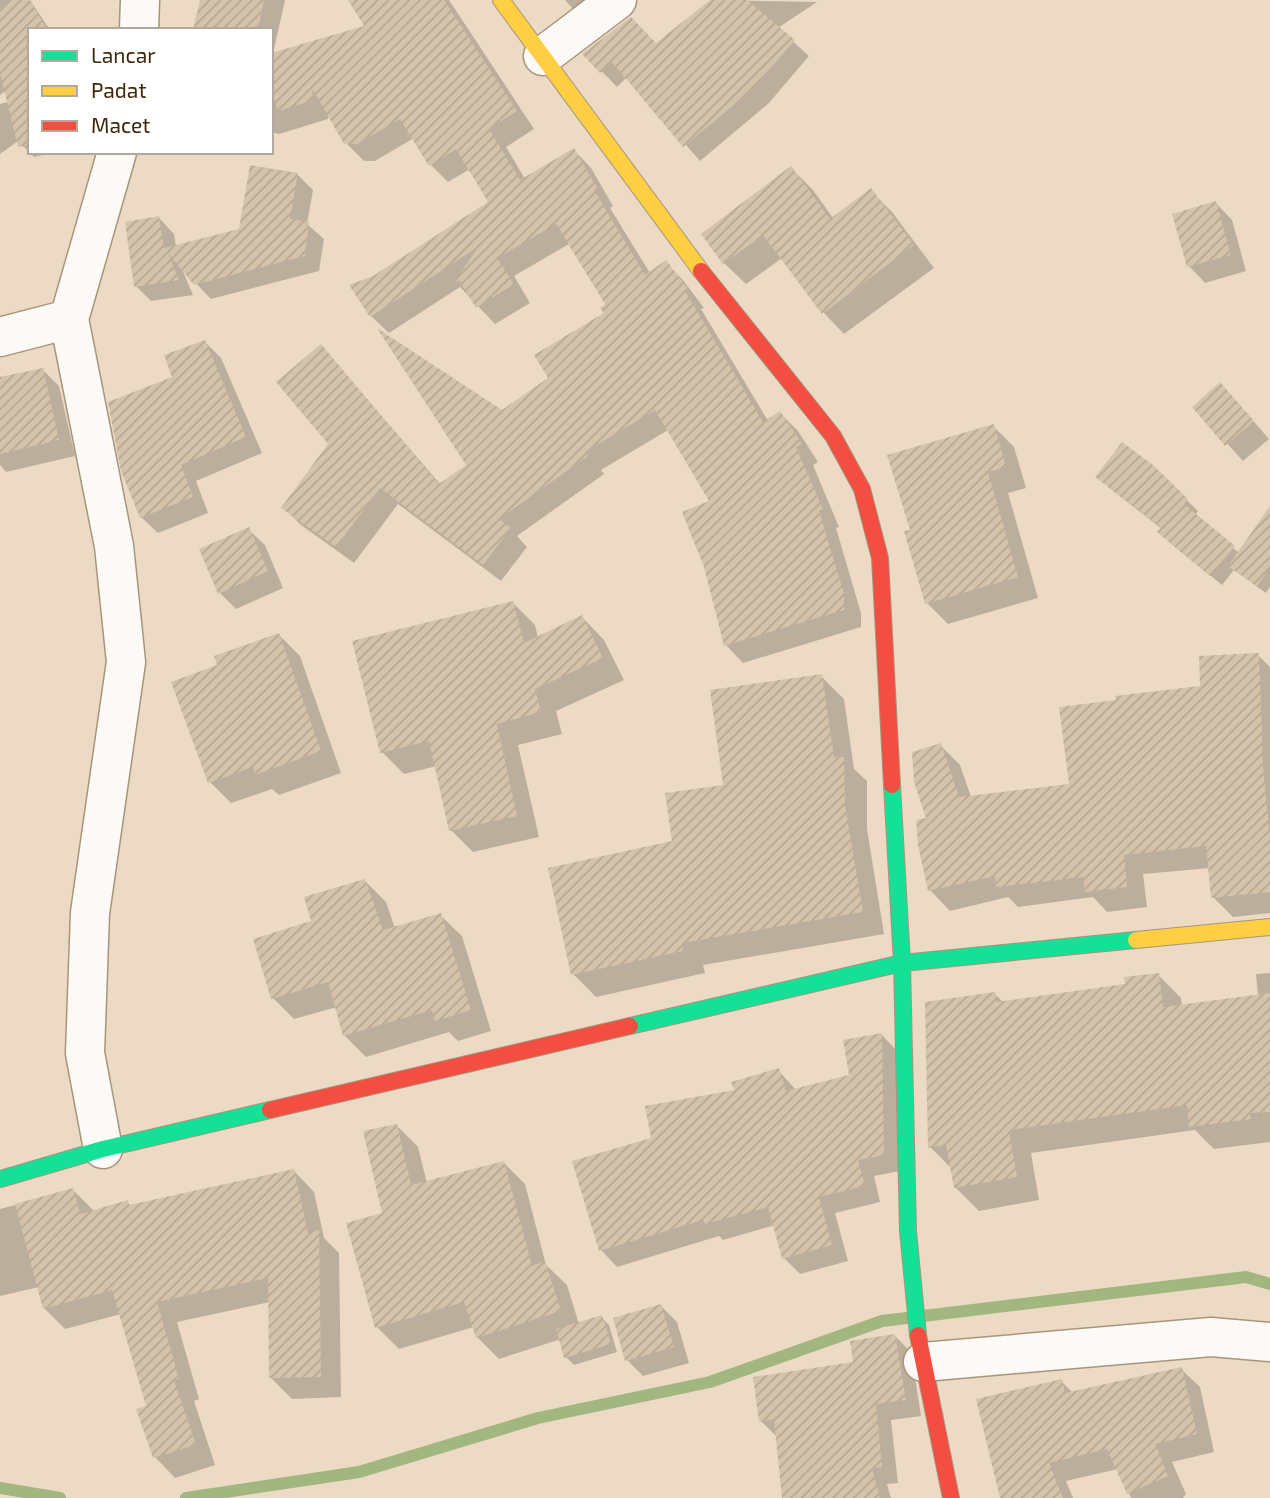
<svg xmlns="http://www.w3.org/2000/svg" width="1270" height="1498" font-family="'Exo 2',sans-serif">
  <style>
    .shadow { fill: #0003 }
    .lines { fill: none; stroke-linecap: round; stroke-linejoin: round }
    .stream { stroke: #a2b67f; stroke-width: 12 }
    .building { fill: url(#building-hatch) }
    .street-casing { stroke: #a7957c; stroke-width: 41 }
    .fast-casing { stroke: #a7957c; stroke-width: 18 }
    .slow-casing { stroke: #a7957c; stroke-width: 18 }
    .jam-casing { stroke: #a7957c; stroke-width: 18 }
    .street { stroke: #fcf9f6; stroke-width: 38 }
    .fast { stroke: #16e098; stroke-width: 16 }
    .slow { stroke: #ffcf43; stroke-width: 16 }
    .jam { stroke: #f24e42; stroke-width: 16 }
  </style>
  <defs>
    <pattern id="building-hatch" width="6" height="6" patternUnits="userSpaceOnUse" patternTransform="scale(1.75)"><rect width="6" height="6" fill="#d4c2aa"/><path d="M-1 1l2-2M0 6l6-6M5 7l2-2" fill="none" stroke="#b7a791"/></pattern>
  </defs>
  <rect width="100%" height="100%" fill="#ecdac4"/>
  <path class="shadow" d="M0,0H30L50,30H30V75L0,95Z
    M201,0H285L273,54L367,27L350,0H449L534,129L506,147L525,179L574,150L591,168L613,206L610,208L650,273L665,262L683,280L704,308L701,309L768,421L780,413L798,431L818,462L813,465L839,527L836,528L861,613V627L743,663L726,645L711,502L668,430L601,470L604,474L517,536L527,547L501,581L398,504L354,563L301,525L284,508L330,444L321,346L441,485L468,465L502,412L550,378L607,314V305L569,244L514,276L530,303L495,324L460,287L389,333L371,316L374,277L490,203L470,169L448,182L431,165L414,138L375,161H364L346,143L329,114L328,119L279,134L271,132V30H195Z
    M565,0H627L590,28Z
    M713,0L817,2L778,28L809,56L768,104L700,161L627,77L617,87L585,54L656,45Z
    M30,96V152H56L34,157L18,141L0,154V104Z
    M791,168L813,190L833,218L871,191L892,212L934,268L844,334L823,312L782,258L746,284L724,263Z
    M298,175L313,190L307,224L324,239L319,271L211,299L182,269L193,295L151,301L136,286L159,218L174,234L176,247L240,231Z
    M1216,203L1232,220L1246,271L1205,283L1189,266Z
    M205,342L221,358L262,453L196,481L208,513L158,533L141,517L174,378Z
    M42,369L59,386L75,456L6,472L0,465V379Z
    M1236,401L1269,439L1243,461L1194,407Z
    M993,426L1014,447L1026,488L1008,493L1038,598L948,624L927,603L912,531Z
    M1152,467L1198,511L1195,515L1239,553L1270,541V587L1266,593L1234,570L1222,585L1170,543L1162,529L1108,487Z
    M248,529L265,545L283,588L236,609L220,593Z
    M513,603L535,625L538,638L582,617L604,640L624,680L556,711L562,734L518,745L539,837L473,852L451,830L437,766L404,774L382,752Z
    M279,635L300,656L341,773L279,795L272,789L231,803L210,782L219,666Z
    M1258,655L1270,667V913L1233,917L1213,897L1210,868L1143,874L1147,907L1107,912L1093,897L1018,907L1008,897L950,911L930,890L929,819L940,745L960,765L971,797L1071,785L1202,688Z
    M821,676L844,699L854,769L867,781V829L884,934L703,965L705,973L596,997L573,974L674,843Z
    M365,881L386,902L395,928L440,915L462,936L491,1031L458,1041L449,1032L366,1057L345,1036L337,1007L294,1019L273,998L313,922Z
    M1270,973V1142L1214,1149L1195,1130L1031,1153L1039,1200L979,1211L955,1187L952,1169L930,1147L995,994L1004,1003L1127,985L1158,975L1181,998L1182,1006L1258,996L1256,974Z
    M881,1034L897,1051L900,1171L874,1176L880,1202L835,1213L848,1261L800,1274L784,1258L775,1225L723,1240L719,1236L617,1267L601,1250L653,1139L778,1070L796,1090L851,1077Z
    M396,1125L418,1147L427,1183L503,1162L525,1184L546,1265L567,1285L579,1324L601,1317L609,1325L617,1352L574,1365L566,1357L561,1339L499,1359L477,1337L474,1327L399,1349L377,1327L385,1214Z
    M294,1171L314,1192L324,1238L339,1253L341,1397L292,1399L271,1378L270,1302L177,1322L199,1399L194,1401L215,1465L175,1478L155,1457L148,1407L121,1314L65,1329L44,1308L39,1287L0,1296V1209L73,1190L95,1212L127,1202L132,1207Z
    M661,1306L677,1322L689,1363L643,1376L627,1360Z
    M895,1336L911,1352L921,1416L891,1420L898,1483L887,1484L891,1498H796L778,1438L761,1421Z
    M1181,1369L1200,1387L1214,1452L1172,1462L1186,1494L1183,1498H1131L1118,1469L1066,1481L1073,1498H1001L1061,1381L1073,1393Z"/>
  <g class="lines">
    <path class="stream" d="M0,1488L60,1498
      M186,1498L359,1472L538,1418L710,1382L882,1321L1246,1277L1270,1284"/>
  </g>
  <path class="building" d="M11,0H30L47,30H30V145L18,147L0,73V8Z
    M200,0H264L258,30H193Z
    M348,0H444L517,111L489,129L520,180L574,148L597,188L594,190L645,275L666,260L688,289L685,291L763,422L780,411L802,444L796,447L823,509L819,511L844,594V610L724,646L704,567L682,512L709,501L655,410L585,452L588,456L499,519L511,528L483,565L380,488L336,547L281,508L328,444L276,382L321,344L439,484L466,465L377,328L502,410L548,378L534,355L604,313L600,308L605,304L556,224L497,258L514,284L476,308L459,280L454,283L478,247L370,317L349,285L373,276L488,202L456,149L429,166L400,119L357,144H344L313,90L311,101L278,111L271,88V53L364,26Z
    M710,0H747L795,40L753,89L683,147L612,62L600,73L582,54L631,17L656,43Z
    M250,165L298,173L290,219L309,222L305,256L194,285L168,253L179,280L134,287L125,222L159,216L164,248L239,229Z
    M791,166L830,219L871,188L914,245L822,314L763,235L723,264L701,234Z
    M1216,201L1231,255L1187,267L1172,214Z
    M205,340L246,437L181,465L193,497L140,518L121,471L108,402L172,377L164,355Z
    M43,368L59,440L0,454V377Z
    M1220,382L1254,421L1225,446L1192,407Z
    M994,424L1006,467L988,472L1018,577L925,604L904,531L910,530L887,455Z
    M1122,442L1153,465L1188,499L1184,504L1235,546L1210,576L1157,532L1161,527L1095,477Z
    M1270,506V568L1257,586L1228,566Z
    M249,527L268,571L218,594L199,549Z
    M513,601L524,643L582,615L603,658L535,689L541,712L497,724L517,816L449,831L429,741L380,753L352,641Z
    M279,633L321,751L255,775L253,767L208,783L171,682L217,665L214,656Z
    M1259,653L1263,767L1270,836V892L1211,898L1206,846L1124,855L1127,887L1085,892L1083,877L996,887L995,876L928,891L918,845L916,820L926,818L914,782L912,752L941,743L959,797L1069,784L1059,707L1116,700L1115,696L1200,686L1199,656Z
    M822,674L834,757H844L845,805L863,912L682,943L683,951L571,975L548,868L672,841L665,793L723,785L710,690Z
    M365,879L383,930L441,913L471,1010L435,1021L432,1010L343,1036L328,982L271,999L253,939L311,921L304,897Z
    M1159,973L1163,1007L1270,993V1112L1250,1113L1251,1119L1189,1127L1187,1105L1009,1130L1017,1177L954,1188L946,1145L928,1148L925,1002L995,992L997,1002L1125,984L1124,977Z
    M882,1033L884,1155L858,1160L865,1186L819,1197L832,1245L782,1259L768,1207L705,1224L703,1220L599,1251L572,1161L651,1138L645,1106L734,1090L731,1082L779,1068L786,1091L849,1075L843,1040Z
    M397,1124L411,1185L504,1161L532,1266L545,1261L561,1311L476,1338L464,1302L375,1328L346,1223L382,1213L363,1131Z
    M294,1169L308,1233L319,1230L321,1377L269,1378L268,1278L157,1302L179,1379L174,1380L196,1445L153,1458L136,1409L146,1406L112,1290L43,1309L15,1204L73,1188L80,1214L128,1200L129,1205Z
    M661,1304L674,1347L625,1361L613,1318Z
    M602,1315L611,1344L564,1358L556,1329Z
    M895,1334L906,1400L876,1404L882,1467L872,1468L880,1498H782L774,1419L759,1422L753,1377L853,1362L850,1341Z
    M1182,1367L1197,1434L1155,1444L1168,1476L1127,1494L1107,1449L1049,1463L1063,1498H1000L976,1399L1062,1379L1065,1393Z"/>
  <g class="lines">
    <defs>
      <path id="street" d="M139,30L140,0
        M543,56L617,0
        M0,337L69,319
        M103,1149L85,1053L90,913L126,662L114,546L69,319L117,152
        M923,1362L1211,1337L1270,1342"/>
      <path id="fast" d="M892,785L902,963L908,1231L918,1335
        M630,1026L902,963L1136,940
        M0,1179L103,1149L270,1110"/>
      <path id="slow" d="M501,0L701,271
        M1136,940L1270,927"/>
      <path id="jam" d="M701,271L833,436L862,489L880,558L892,785
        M270,1110L630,1026
        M918,1335L951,1498"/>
    </defs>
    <use href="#street" class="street-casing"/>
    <use href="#fast" class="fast-casing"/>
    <use href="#slow" class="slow-casing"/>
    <use href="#jam" class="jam-casing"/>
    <use href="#street" class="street"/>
    <use href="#fast" class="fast"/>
    <use href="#slow" class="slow"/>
    <use href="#jam" class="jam"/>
  </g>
  <rect x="28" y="28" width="245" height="126" fill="#ffffff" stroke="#b1a99d" stroke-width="2"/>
  <rect x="42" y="51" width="35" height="10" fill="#16e098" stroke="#b1a99d" stroke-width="2"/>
  <text x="91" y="63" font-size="21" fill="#3d280a">Lancar</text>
  <rect x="42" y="86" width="35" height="10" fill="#ffcf43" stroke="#b1a99d" stroke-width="2"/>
  <text x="91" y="98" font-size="21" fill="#3d280a">Padat</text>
  <rect x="42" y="121" width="35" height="10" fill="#f24e42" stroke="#b1a99d" stroke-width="2"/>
  <text x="91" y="133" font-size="21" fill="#3d280a">Macet</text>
</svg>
